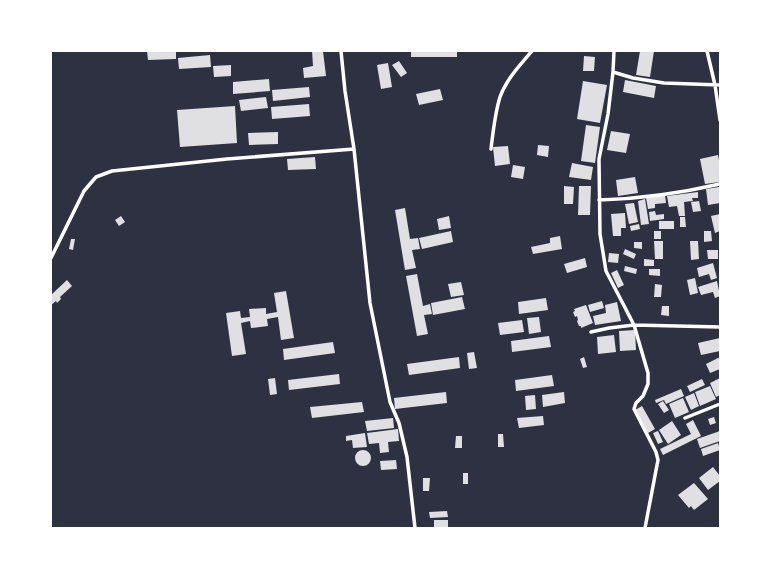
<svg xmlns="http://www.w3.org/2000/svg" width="771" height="579" font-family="'Fira Sans',sans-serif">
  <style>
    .building { fill: #e0e0e3 }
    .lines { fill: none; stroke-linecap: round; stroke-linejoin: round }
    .minor { stroke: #fff; stroke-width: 3.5 }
  </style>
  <rect width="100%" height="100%" fill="#2d3142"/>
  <path class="building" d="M147,51H176V59L148,60Z
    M312,51H323L326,76L304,78L303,68L313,66Z
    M411,51H457V57H411Z
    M640,51H654L650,77L636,75Z
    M210,55L211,67L179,69L178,58Z
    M584,56L595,57L594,71H583Z
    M399,61L407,73L401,77L392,65Z
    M388,63L392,87L381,89L377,65Z
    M231,65V76L214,77L213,66Z
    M269,79L270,91L233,94V82Z
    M625,80L656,86L654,98L623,92Z
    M583,81L607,85L600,123L577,119Z
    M309,87L310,97L273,101L272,90Z
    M440,89L443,100L419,105L416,94Z
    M266,97L268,108L241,111L239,100Z
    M309,104L310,116L272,119L271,107Z
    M235,106L237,143L180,147L177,110Z
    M586,125L600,127L595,163L581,161Z
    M611,131L630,134L626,153L607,150Z
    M278,132V144L249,145L248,133Z
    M538,145L549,146L548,157L537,155Z
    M508,146L510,164L495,166L493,147Z
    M718,155L720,166V182L705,184L700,159Z
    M315,157L316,169L288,170L287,159Z
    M572,163L593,167L591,180L569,177Z
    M513,165L525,167L523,179L511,177Z
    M635,177L638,193L618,196L616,180Z
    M564,186L574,187L573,204H564Z
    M579,186H591L590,215H578Z
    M719,187L720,203L708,205L706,189Z
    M698,192V198H692L693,201L684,202L685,216H679L677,206L669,207L667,196Z
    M665,195L666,203L655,204V208L648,209L646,198Z
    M645,199L649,224L641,225L638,201Z
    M699,201L701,211L693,212L691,202Z
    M634,203L638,222L629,224L625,204Z
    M405,208L410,239L418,238L420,249L412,250L416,268L405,270L395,210Z
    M655,211L656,215L664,214V219L650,221L649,212Z
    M625,213L626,228H621V236H613L611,214Z
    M720,214V231L715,233L711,216Z
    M121,216L125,222L119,226L115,220Z
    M449,216L451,228L439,230L437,219Z
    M680,217H685L686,227H680Z
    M659,221H674V229H659Z
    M639,224L640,229L631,231L630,226Z
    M451,231L453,242L422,249L419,238Z
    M654,231H661V239H654Z
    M704,231H711L712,241L704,242Z
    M560,236L562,249L533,254L531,247L550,243V238Z
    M71,239H75L73,250L69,249Z
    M654,241H663V259H655Z
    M690,241H698L699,259L691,260Z
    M634,242H642V249L634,248Z
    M625,249L636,254L634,259L623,254Z
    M707,250H718V259H708Z
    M609,253L619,254L618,263L608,262Z
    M585,258L587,267L567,273L564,264Z
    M644,259L654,260V266H644Z
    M713,263L717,278L711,280L709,274L699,277L697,268Z
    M625,266L637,269L636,274L624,271Z
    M649,269H660V276L649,275Z
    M617,270L624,285L618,288L611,273Z
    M417,274L423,306L430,304L432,314L424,315L428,334L417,336L406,276Z
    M695,278L698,293L690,295L687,280Z
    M67,280L72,286L60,297L61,299L57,303L56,301L51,305V295Z
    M717,281L720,296L715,298L713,292L701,295L698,287Z
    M461,282L464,295L451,297L448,284Z
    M655,284L662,285L661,297H654Z
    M286,291L294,338L281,340L278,317L267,319L268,326L251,328L250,321L241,323L246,354L232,356L226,313L240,311L241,318L250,317L249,309L266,308V314L277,312L274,293Z
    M462,297L465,309L433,315L431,303Z
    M546,298L548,310L519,314L518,302Z
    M602,301L604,308L590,312L588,305Z
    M617,302L621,321L595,325L593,316L606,313L605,305Z
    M586,305L593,323L581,328V326H579L577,321L578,320L577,316L575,317L573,312L575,311L574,309Z
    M662,306H669V316L661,315Z
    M539,317L541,332L529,334L527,318Z
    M522,320L524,332L500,335L498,323Z
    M635,330L636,350L620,351L619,331Z
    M614,335L616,352L598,354L597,337Z
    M549,336L551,347L512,352L511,341Z
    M720,338V351L701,355L698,343Z
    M333,342L335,353L284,360L283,349Z
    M474,352L477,368L469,369L467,353Z
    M459,357L460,368L409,375L407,364Z
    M584,357L587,367L583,368L580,359Z
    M720,357V369L710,373L706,364Z
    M339,374L340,384L289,390L288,380Z
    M552,375L554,386L516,391L515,380Z
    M275,378L277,394L270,395L268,379Z
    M720,378V395L716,397L710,383Z
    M702,379L705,385L690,392L687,386Z
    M710,386L716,399L700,406L695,392Z
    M681,389L684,396L666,404L664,400L656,403L655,400Z
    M446,392L447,403L395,409L394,398Z
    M564,392L565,403L543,407L542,395Z
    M694,393L699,406L691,410L685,397Z
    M535,395L536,409L526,410L525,396Z
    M683,398L689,412L675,418L669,404Z
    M663,401L669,410L664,413L658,404Z
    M362,402L364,412L312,418L310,407Z
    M642,406L655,429L648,433L635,410Z
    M543,416L544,425L519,428L517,418Z
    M714,417L716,423L710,425L708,419Z
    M393,418L394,428L367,431L365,421Z
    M693,420L701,436L663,455L660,449L691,434L686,424Z
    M672,421L681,435L668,444L659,430Z
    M398,429L399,441L388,442L389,452L380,453L379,443L369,444L367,433Z
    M658,431L663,442L658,444L653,433Z
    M720,431V441L700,448L697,439Z
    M365,433L367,447L353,448L352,440L346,441V436Z
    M498,434H503L504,447H498Z
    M456,436H462V448H455Z
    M718,443L720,450L703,456L701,449Z
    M355 458a8 8 0 1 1 16 0a8 8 0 1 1-16 0Z
    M396,460L397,469L381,470L380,461Z
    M713,467L720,476V481L708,490L699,478Z
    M463,473H468V484H463Z
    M423,478H430L429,491H423Z
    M694,483L708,499L694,510L691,506L689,508L678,495Z
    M447,511L448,517L430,518L429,512Z
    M434,520H448V528H434Z"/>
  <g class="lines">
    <path class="minor" d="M341,51L345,91L354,149L370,303L390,402L399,423L407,457L415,528
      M614,51L613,72L608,114L599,159L600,234L606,271L634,325L648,373V384L643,396L636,403L634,409L656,452L658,460L645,528
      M707,51L715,85L720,120
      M613,72L633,78L664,83L720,85
      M491,149C493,132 495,113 500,97C506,80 520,65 532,51
      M599,200C639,199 681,193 720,184
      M51,258L84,191L96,177L112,171L227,159L354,149
      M591,332L609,328L634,325L720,327
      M685,418L720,404"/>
  </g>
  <rect width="771" height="579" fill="none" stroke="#ffffff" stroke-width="104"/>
</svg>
